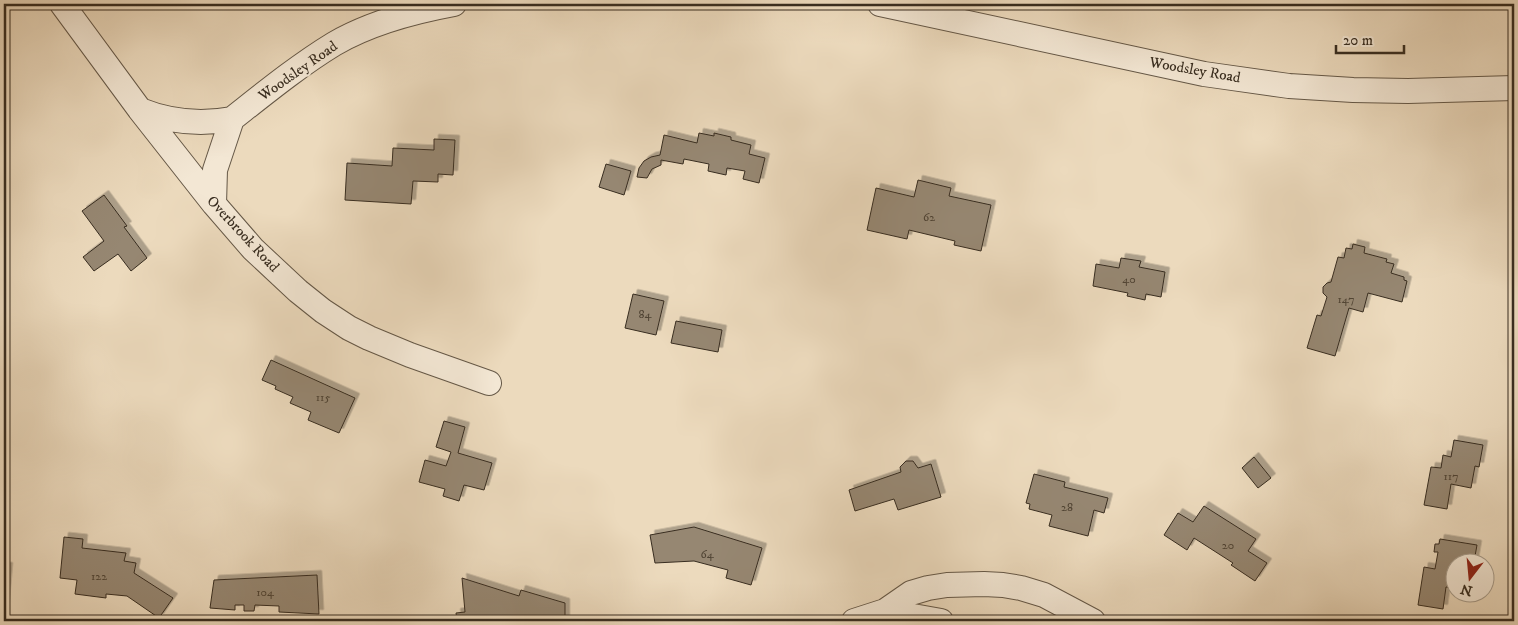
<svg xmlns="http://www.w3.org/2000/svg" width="1518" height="625" font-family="'IM FELL DW Pica',serif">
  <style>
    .building { fill: #968772; stroke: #382d20; filter: url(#shadow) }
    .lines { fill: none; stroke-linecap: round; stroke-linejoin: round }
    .minor-casing { stroke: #655847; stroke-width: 26 }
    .minor { stroke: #f3e7d4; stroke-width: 24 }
    .labels { text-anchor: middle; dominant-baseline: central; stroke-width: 4.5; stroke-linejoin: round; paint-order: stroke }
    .number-label { font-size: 12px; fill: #504434 }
    .street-label { font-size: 15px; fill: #382d20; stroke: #f3e7d4 }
  </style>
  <defs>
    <filter id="shadow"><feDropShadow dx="4.5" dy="-4.5" stdDeviation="0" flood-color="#0004"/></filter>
  </defs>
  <rect width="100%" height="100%" fill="#ecdabd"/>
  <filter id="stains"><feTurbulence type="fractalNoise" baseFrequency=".004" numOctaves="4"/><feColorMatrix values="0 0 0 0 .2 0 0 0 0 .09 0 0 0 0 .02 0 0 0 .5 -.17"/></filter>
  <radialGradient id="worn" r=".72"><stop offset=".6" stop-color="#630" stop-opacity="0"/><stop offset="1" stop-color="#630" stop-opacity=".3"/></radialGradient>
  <path class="building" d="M699,133L714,136V133L731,137V140L751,145L749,154L765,158L759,183L743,179L745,171L727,168L726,175L708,171L709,164L684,159L683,164L661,160V165L652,169L647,178L637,177L639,168L644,161L651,157L660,155L664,135L697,143Z
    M434,139L455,140L453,175L438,174V182L413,181L411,204L345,200L347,163L392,166L393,148L434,150Z
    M606,164L631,171L624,195L599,187Z
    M918,180L951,188L949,196L991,205L981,251L954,245L955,241L909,230L907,239L867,230L876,188L914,197Z
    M104,195L127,226L124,227L147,258L131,271L118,254L94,271L83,257L104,241L82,211Z
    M1353,244L1365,247L1364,253L1387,259L1386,262L1394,264L1391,273L1404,277V280L1407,281L1402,302L1368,293L1363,312L1349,308L1335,356L1307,348L1317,315L1321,316L1327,297L1323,293V287L1327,283L1331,282L1338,257L1344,258L1346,248L1352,249Z
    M1121,258L1141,261L1139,267L1165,272L1161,297L1146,294L1145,300L1127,296L1128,293L1093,286L1096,264L1119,268Z
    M633,294L664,301L656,335L625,328Z
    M676,321L722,330L718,352L671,343Z
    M271,360L355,398L339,433L308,420L311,412L290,403L293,397L275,389L276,386L262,380Z
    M444,421L465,427L458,453L492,463L484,490L464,485L459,501L443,496L445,489L419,482L425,460L446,466L451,452L436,447Z
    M1454,440L1483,445L1479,467L1475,466L1471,488L1451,484L1447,509L1424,505L1431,467L1441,468L1443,455L1451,457Z
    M1254,457L1271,478L1258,488L1242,468Z
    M906,461H913L918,468L931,464L941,497L898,510L894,499L855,511L849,490L901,472L900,467Z
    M1034,474L1065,482L1064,487L1108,498L1104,513L1094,510L1088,536L1049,526L1052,515L1029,509L1030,504L1026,503Z
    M1204,506L1256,539L1248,551L1267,563L1255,581L1231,565L1233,563L1194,538L1187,550L1164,535L1178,513L1193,522Z
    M694,527L762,548L751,585L726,578L728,570L694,561L655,563L650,535Z
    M64,537L83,539L82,548L126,553L124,561L136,563L134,573L173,598L159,618L127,596L106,594V598L75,594L77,580L60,578Z
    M1440,539L1477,545L1474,562H1456V588L1446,587L1443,609L1418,605L1424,567L1435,569L1438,552H1434L1435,544H1439Z
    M4,567H8L4,612Z
    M317,575L319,614L279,612V606L255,605L254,611H244V605H235V610L210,608L214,580Z
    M462,578L519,596L521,590L565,603V621H520L518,617L474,621H457L456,613L465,612Z"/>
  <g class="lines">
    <defs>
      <path id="minor" d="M62,4L140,110L214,204L253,249L298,291L323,311L349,328L369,338L410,355L489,383
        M880,4L1204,74L1289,86L1353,90L1408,91L1514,88
        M140,110C170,122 200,125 232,119C265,93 298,66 334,44C368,24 416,11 454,4
        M214,204L215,170L232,119
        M885,611L941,621
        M854,621L885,611L911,593L928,588L947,585L984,584L1003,585L1021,588L1044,595L1093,621"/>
    </defs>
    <use href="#minor" class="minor-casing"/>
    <use href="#minor" class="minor"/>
  </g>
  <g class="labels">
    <g class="number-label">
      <text x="929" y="217">62</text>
      <text x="1129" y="279">40</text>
      <text x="1346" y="299">147</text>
      <text x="645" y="314">84</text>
      <text x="323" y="397">115</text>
      <text x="1451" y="476">117</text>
      <text x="1067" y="507">28</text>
      <text x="1228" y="545">20</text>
      <text x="707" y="554">64</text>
      <text x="99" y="576">122</text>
      <text x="265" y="592">104</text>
    </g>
    <g class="street-label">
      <text transform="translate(1195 70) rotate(10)">Woodsley Road</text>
      <text transform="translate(298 71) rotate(-35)">Woodsley Road</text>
      <text transform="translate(243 234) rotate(47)">Overbrook Road</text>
    </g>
  </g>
  <rect width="1518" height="625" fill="none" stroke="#ecdabd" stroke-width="20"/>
  <rect x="5" y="5" width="1508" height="615" fill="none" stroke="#382d20" stroke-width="2.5"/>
  <rect x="10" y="10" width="1498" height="605" fill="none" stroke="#382d20"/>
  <g transform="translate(1470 578) rotate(196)"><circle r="24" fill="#f3e7d4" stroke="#a89d8c"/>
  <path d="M0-4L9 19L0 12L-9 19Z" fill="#8f2418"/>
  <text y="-8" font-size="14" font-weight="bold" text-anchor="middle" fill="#382d20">N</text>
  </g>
  <path d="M1336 45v8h68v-8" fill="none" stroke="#382d20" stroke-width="2.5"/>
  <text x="1343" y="45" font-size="15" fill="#382d20" stroke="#f3e7d4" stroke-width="4" paint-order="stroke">20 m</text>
  <rect width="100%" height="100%" filter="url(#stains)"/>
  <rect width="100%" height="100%" fill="url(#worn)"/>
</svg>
